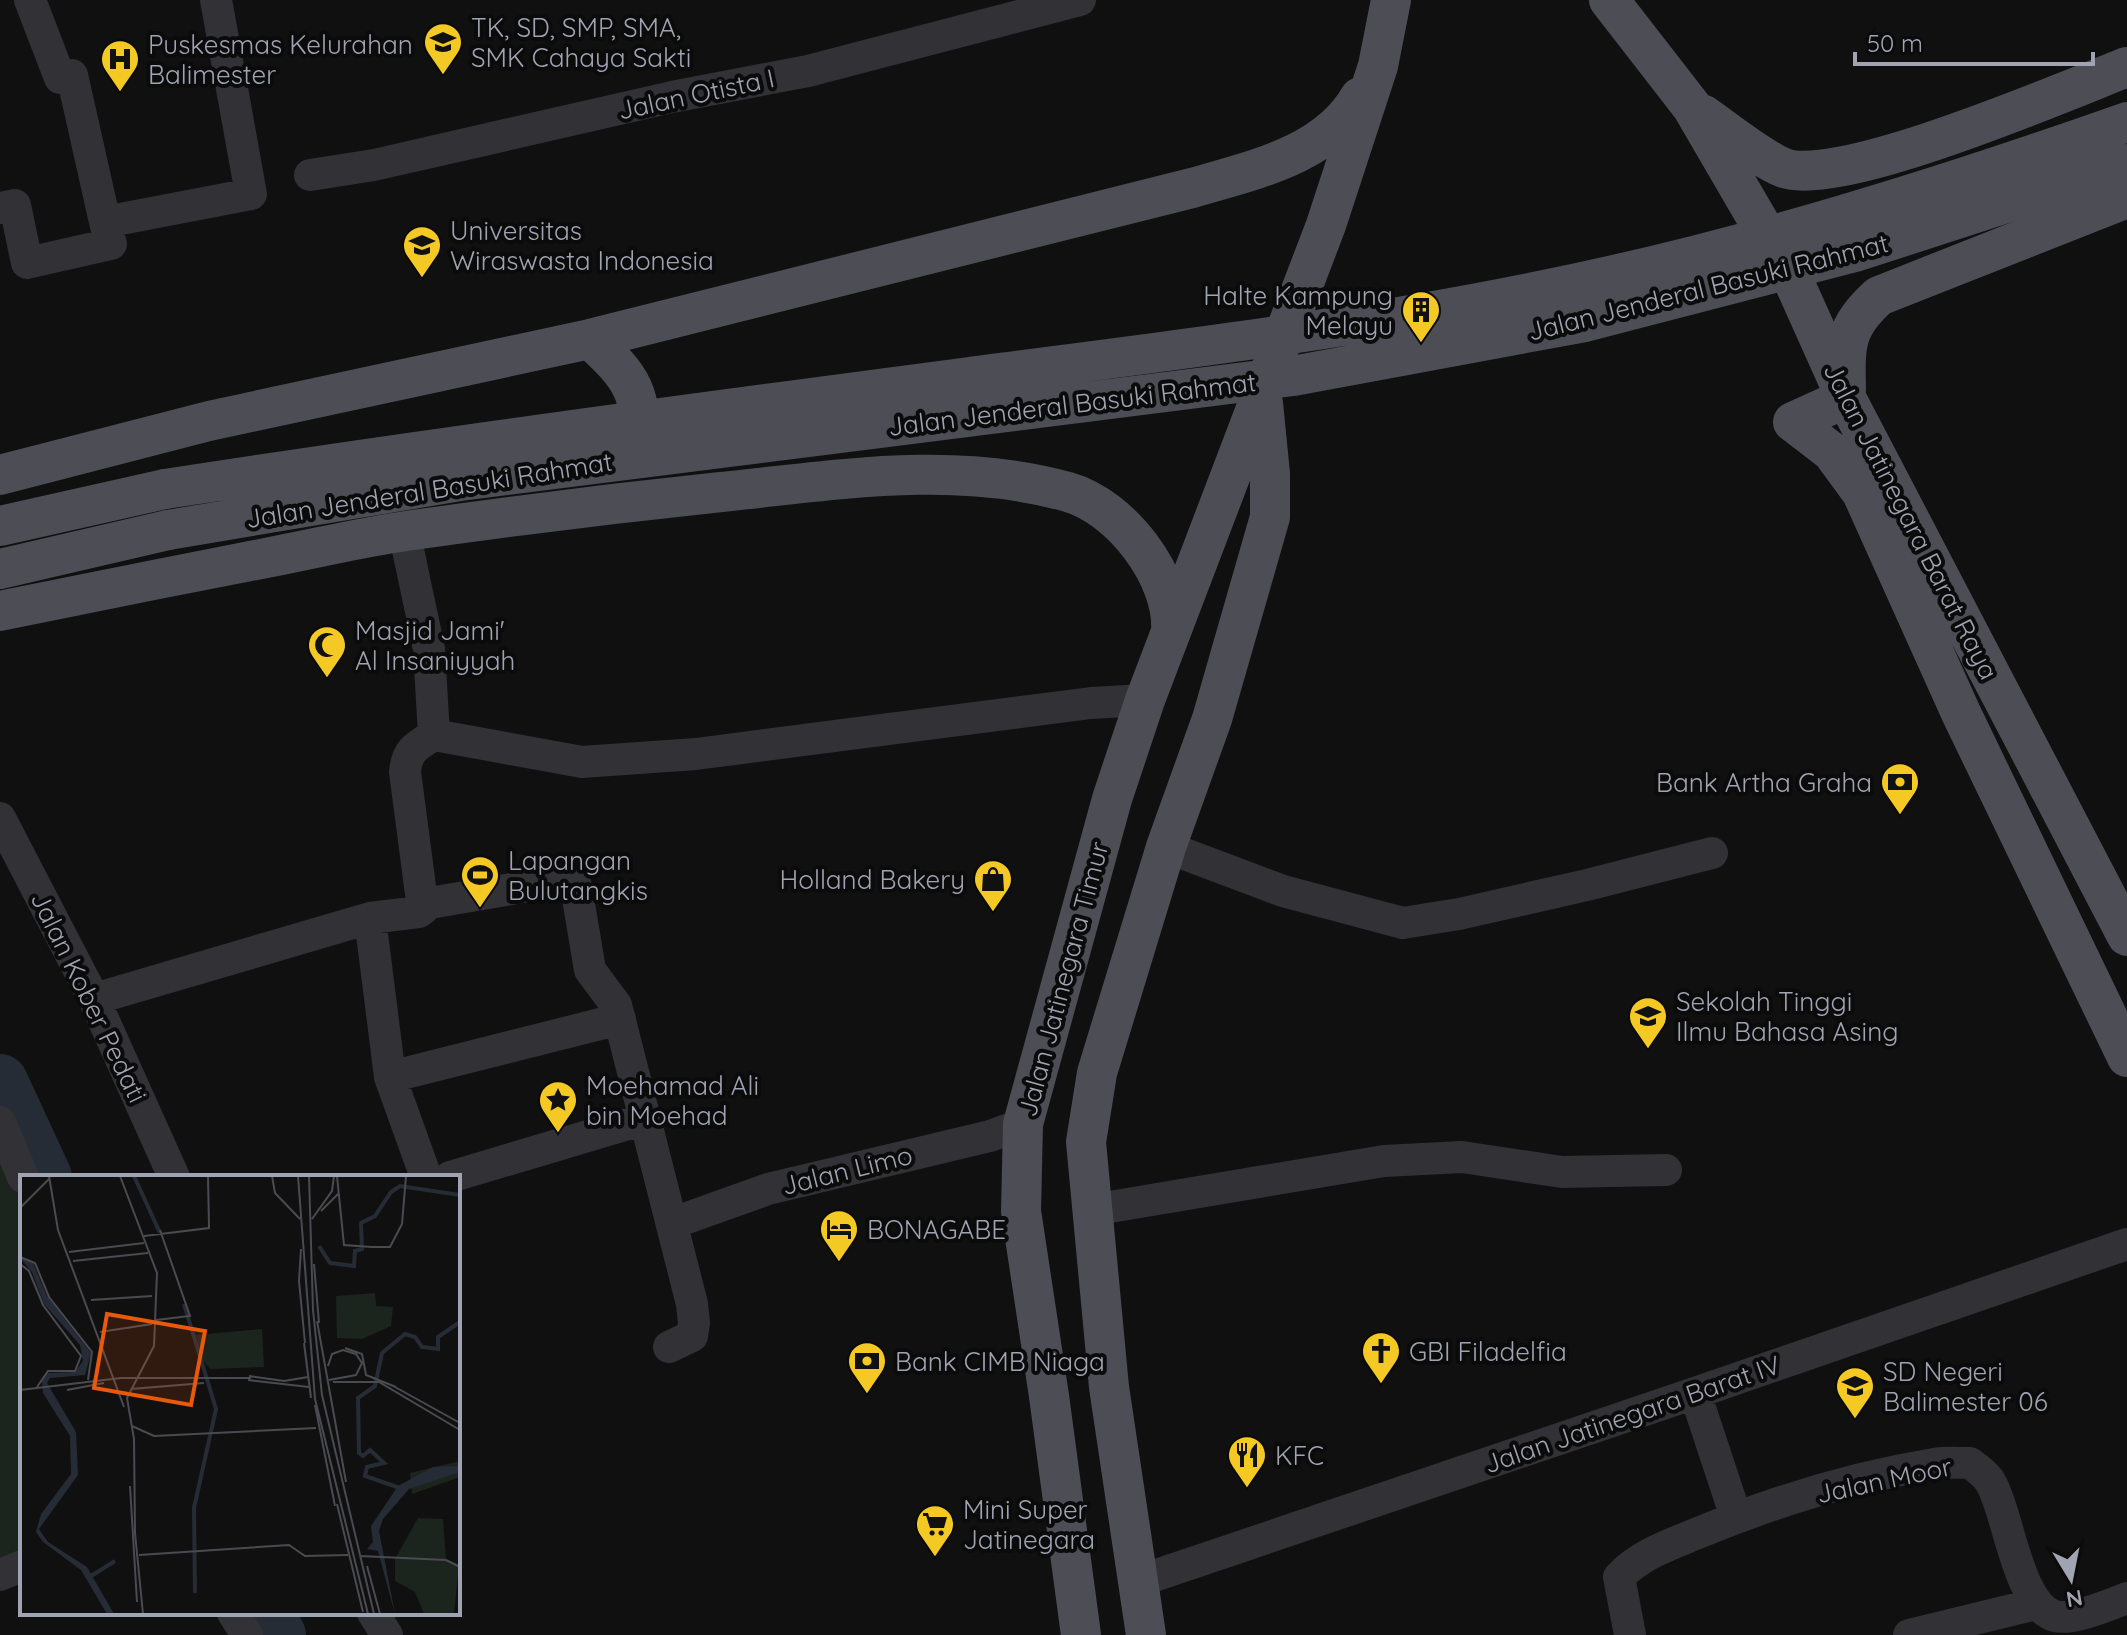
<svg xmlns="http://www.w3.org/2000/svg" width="2127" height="1635" font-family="Quicksand,sans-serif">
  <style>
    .green { fill: #1c241e }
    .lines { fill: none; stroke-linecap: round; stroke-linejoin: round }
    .river { stroke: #262c35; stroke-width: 56 }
    .minor { stroke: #313136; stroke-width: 32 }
    .major { stroke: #4d4d55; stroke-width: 40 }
    .major-bridge { stroke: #4d4d55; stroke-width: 40 }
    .labels { text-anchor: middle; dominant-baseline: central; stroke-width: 8; stroke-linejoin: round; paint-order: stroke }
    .poi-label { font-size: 26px; fill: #a0a4b2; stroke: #0b0b0c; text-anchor: start }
    .street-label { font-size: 26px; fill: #a0a4b2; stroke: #0b0b0c }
    .inset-river { fill: none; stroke: #262c35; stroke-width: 4 }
    .inset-road { fill: none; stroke: #4a4b51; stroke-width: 2 }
    .view { fill: #e8590c; fill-opacity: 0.15; stroke: #e8590c; stroke-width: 4 }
    .inset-edge { fill: none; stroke: #a0a4b2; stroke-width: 4 }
  </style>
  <rect width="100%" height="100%" fill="#101011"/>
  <path class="green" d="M0,1122L22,1177V1567L0,1575Z"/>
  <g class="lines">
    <path class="river" d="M0,1082L44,1177
      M264,1613L278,1635"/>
    <path class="minor" d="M30,0L60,78L72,75L105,222
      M310,175L374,165L672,97L808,71L1080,0
      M0,208L15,205L27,263L111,244L105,222L251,194L216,0
      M404,531L429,649L434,735
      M0,818L94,999L174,1177
      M1166,847L1283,891L1403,923L1459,914L1587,885L1712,853
      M424,904L564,880L576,886L590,970L616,1005L692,1304L694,1323L692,1336L669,1347
      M370,918L390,1077L426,1177
      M94,999L370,918L419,912L423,909L405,772C407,750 416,746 434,735L582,762L696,754L1091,703L1145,700
      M390,1077L620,1019
      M0,1122L23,1177
      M450,1177L645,1119
      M1092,1210L1384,1161L1462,1157L1562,1172L1666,1170
      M673,1223L768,1189L990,1136L1023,1124
      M1695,1393L1736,1517
      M0,1575L22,1566
      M1136,1582L1695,1393L2127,1244
      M233,1613L247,1635
      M373,1613L387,1635
      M1630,1635L1619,1577C1641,1554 1669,1545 1698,1533C1773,1502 1854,1477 1934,1464C1946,1462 1958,1463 1970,1463C1978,1469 1988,1476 1992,1485C2009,1517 2018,1605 2055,1616C2072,1621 2111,1604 2127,1598
      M1909,1635L2036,1604"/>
    <path class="major" d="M1609,0L1692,107L1794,282L1846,398L2127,936
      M1702,114C1723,128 1762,160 1784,168C1840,188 2063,92 2127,67
      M590,339C635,380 641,392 641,453
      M1846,390C1845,345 1844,327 1879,296L2127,198
      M1846,398L1793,422L1832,452L1862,493L1961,713L2127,1057
      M0,475L209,421L590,339L1192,188C1252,170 1326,156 1360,97
      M0,526L165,489
      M0,569L168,530
      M0,611C94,592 187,573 281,555C322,547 364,537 406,531C511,516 616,503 721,492C837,480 954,460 1068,492C1121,507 1175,577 1171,632
      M1081,1635L1049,1396L1021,1211L1023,1124L1112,799L1145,700L1326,225L1378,66L1391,0
      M1146,1635L1109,1387L1086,1142L1097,1073L1166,847L1212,719L1270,517V474L1263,403"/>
    <path class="major-bridge" d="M165,489C430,448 696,413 962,378C1151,353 1341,331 1529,293C1733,253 1931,191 2127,122
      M168,530L460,481L1293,376L1585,322L1855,252L2127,164"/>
  </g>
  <defs>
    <symbol id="school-pin" viewBox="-11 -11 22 30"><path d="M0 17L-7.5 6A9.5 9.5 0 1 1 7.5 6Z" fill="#f5c924" stroke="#0b0b0c"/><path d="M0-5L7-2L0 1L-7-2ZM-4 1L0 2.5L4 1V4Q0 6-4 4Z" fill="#111"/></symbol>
    <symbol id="hospital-pin" viewBox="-11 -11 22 30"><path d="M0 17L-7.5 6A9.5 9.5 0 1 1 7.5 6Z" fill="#f5c924" stroke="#0b0b0c"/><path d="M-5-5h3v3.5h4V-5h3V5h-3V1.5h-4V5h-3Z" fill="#111"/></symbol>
    <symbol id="university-pin" viewBox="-11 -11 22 30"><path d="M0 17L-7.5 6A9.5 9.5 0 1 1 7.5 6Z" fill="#f5c924" stroke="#0b0b0c"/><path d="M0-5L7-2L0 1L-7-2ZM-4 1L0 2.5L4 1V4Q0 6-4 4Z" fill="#111"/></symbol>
    <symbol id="building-pin" viewBox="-11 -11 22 30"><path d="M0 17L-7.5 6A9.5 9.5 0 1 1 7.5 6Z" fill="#f5c924" stroke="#0b0b0c"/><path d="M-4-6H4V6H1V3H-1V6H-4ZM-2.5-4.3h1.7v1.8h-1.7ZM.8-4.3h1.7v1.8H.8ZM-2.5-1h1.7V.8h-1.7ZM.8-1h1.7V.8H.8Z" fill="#111"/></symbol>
    <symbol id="mosque-pin" viewBox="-11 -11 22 30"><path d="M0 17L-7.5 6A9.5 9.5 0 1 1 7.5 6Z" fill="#f5c924" stroke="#0b0b0c"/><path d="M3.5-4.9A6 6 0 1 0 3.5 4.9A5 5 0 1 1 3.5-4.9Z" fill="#111"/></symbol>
    <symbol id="bank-pin" viewBox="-11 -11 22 30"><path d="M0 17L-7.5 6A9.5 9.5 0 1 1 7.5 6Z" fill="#f5c924" stroke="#0b0b0c"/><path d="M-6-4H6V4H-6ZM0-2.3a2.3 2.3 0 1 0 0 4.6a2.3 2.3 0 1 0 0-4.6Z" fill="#111"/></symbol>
    <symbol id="stadium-pin" viewBox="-11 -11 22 30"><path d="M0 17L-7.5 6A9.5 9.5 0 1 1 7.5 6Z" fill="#f5c924" stroke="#0b0b0c"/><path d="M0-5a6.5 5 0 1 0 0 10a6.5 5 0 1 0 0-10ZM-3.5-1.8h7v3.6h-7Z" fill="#111"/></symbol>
    <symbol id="shop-pin" viewBox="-11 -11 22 30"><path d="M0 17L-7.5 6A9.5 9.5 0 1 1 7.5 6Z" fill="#f5c924" stroke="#0b0b0c"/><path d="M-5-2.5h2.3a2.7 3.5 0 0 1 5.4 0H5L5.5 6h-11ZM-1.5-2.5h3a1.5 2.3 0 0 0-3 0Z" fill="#111"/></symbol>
    <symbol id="sight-pin" viewBox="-11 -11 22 30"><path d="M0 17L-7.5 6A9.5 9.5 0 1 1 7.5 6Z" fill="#f5c924" stroke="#0b0b0c"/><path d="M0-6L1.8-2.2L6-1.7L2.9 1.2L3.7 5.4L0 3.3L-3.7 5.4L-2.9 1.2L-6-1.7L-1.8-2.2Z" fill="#111"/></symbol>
    <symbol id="hotel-pin" viewBox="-11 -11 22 30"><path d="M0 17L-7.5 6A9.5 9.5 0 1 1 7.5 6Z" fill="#f5c924" stroke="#0b0b0c"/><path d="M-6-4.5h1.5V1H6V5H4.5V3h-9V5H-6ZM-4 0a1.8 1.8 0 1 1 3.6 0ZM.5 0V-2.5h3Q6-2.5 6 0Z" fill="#111"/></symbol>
    <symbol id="church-pin" viewBox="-11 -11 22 30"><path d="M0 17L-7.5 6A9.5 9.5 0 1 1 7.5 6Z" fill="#f5c924" stroke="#0b0b0c"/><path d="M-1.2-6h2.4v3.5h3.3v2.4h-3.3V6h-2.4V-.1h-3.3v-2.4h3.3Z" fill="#111"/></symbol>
    <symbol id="restaurant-pin" viewBox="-11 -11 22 30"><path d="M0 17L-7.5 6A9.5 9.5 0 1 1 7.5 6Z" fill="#f5c924" stroke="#0b0b0c"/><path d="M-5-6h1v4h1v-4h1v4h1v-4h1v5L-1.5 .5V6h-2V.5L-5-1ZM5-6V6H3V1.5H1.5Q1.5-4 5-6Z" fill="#111"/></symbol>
    <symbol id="supermarket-pin" viewBox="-11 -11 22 30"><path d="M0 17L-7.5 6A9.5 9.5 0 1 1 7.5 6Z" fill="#f5c924" stroke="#0b0b0c"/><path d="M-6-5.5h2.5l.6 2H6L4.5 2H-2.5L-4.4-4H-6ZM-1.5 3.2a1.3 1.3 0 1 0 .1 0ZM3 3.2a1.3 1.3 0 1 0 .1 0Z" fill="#111"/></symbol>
  </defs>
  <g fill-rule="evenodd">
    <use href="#school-pin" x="421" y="20" width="44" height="60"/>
    <use href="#hospital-pin" x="98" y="37" width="44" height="60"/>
    <use href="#university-pin" x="400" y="223" width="44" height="60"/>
    <use href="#building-pin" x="1399" y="288" width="44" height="60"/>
    <use href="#mosque-pin" x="305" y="623" width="44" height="60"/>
    <use href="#bank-pin" x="1878" y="760" width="44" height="60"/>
    <use href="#stadium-pin" x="458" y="853" width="44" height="60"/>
    <use href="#shop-pin" x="971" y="857" width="44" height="60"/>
    <use href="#university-pin" x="1626" y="994" width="44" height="60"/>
    <use href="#sight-pin" x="536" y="1078" width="44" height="60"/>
    <use href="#hotel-pin" x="817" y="1207" width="44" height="60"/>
    <use href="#church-pin" x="1359" y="1329" width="44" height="60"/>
    <use href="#bank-pin" x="845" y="1339" width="44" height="60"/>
    <use href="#school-pin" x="1833" y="1364" width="44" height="60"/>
    <use href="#restaurant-pin" x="1225" y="1433" width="44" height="60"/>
    <use href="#supermarket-pin" x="913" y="1502" width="44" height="60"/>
  </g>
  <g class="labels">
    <g class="poi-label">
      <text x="471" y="27">TK, SD, SMP, SMA,<tspan x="471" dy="30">SMK Cahaya Sakti</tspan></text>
      <text x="148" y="44">Puskesmas Kelurahan<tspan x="148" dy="30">Balimester</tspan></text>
      <text x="450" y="230">Universitas<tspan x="450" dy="30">Wiraswasta Indonesia</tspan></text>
      <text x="1393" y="295" text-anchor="end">Halte Kampung<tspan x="1393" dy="30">Melayu</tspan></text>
      <text x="355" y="630">Masjid Jami'<tspan x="355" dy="30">Al Insaniyyah</tspan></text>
      <text x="1872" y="782" text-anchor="end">Bank Artha Graha</text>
      <text x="508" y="860">Lapangan<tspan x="508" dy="30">Bulutangkis</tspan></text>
      <text x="965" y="879" text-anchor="end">Holland Bakery</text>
      <text x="1676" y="1001">Sekolah Tinggi<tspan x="1676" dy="30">Ilmu Bahasa Asing</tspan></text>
      <text x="586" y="1085">Moehamad Ali<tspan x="586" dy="30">bin Moehad</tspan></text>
      <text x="867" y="1229">BONAGABE</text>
      <text x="1409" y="1351">GBI Filadelfia</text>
      <text x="895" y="1361">Bank CIMB Niaga</text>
      <text x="1883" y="1371">SD Negeri<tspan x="1883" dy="30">Balimester 06</tspan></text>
      <text x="1275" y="1455">KFC</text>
      <text x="963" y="1509">Mini Super<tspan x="963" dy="30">Jatinegara</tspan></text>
    </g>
    <g class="street-label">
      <text transform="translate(696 94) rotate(-12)">Jalan Otista I</text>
      <text transform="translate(1708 287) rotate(-14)">Jalan Jenderal Basuki Rahmat</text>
      <text transform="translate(1072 404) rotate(-7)">Jalan Jenderal Basuki Rahmat</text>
      <text transform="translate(429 490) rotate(-9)">Jalan Jenderal Basuki Rahmat</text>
      <text transform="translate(1911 521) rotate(63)">Jalan Jatinegara Barat Raya</text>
      <text transform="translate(1063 979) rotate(-75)">Jalan Jatinegara Timur</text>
      <text transform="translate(89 997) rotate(64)">Jalan Kober Pedati</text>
      <text transform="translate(847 1170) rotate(-14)">Jalan Limo</text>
      <text transform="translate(1632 1414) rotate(-19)">Jalan Jatinegara Barat IV</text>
      <text transform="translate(1884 1480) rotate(-12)">Jalan Moor</text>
    </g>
  </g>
  <g transform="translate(20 1175)">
    <rect width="440" height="440" fill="#101011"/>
    <path d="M355,118L356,131L373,132L371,151L342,164L317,163L316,121ZM242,154L244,192L190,194L182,184L176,160ZM440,286V302L392,319L390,298ZM398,343L423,344L426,384L439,390L434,439H404L395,417L375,406V384Z" fill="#1c241e"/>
    <path d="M0,83L13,88L27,121L71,178L65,200L30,203L27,208L56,257L58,300L19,354L28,367L67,392L94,439H87L61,395L23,367L16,357L21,339L51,299L50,261L23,218L22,206L27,198L55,197L63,186L60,170L24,129L12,97ZM440,291V297L389,314L363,344L359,356L375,439L358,376L347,374L353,367L351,351L378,311L413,292Z" fill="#262c35"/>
    <path class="inset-river" d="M114,1L140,58M299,71L310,88L334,91L335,76L342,74L341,48L355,41L371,17L380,11L440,20M164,129L196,234L174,333L175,418M383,314L345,301L347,292L364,288L350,275L343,281L339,278L338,223L355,211L362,178L385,159L395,162L402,172L418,174V162L440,147M71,401L95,386"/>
    <path class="inset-road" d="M29,1L38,55L104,232M100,1L137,98L134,171L107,223L114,264L115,358L123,439M252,1L255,18L280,44M278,1L295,224L348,439M289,1L293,135L302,220L354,439M317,1L324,70L352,72H370L382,49L386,1M0,33L29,4M301,36L319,18M292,44L312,16L314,1M124,61L189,53L188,1M281,74L279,106L285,168M49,77L124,68M0,82L15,88L29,122L72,177L68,205M53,86L128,78M0,89L9,96L23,130L61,181L55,196H28L17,212M294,89L299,148M71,125L132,121M136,145L170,141L140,55M297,146L326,307M80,157L132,149M284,168L291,223M325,173L342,179L346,200L376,212M308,191L312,179L323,175L336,179L342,188L336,200L309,205M229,201L264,206L288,202M228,205L289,212M313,207H359L440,255M375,212L440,248M111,214L184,208M0,215L101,203H231M47,215L84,208M295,230L315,331M112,251L134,261L296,253M110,311L117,427M317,329L343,437M119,380L269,370L285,381L328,380M340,381L426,385L440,392M347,391L360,439"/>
    <path class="view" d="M87,139L185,156L171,230L74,213Z"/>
    <rect width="440" height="440" class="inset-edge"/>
  </g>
  <g transform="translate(2071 1579) rotate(170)" stroke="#0b0b0c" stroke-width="6" paint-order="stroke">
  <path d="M0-6L14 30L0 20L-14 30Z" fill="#a0a4b2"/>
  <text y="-12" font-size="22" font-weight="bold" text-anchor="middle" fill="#a0a4b2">N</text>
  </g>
  <path d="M1855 52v12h238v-12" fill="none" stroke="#a0a4b2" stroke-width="4"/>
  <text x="1867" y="52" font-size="24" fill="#a0a4b2" stroke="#0b0b0c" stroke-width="6" paint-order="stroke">50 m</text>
</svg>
